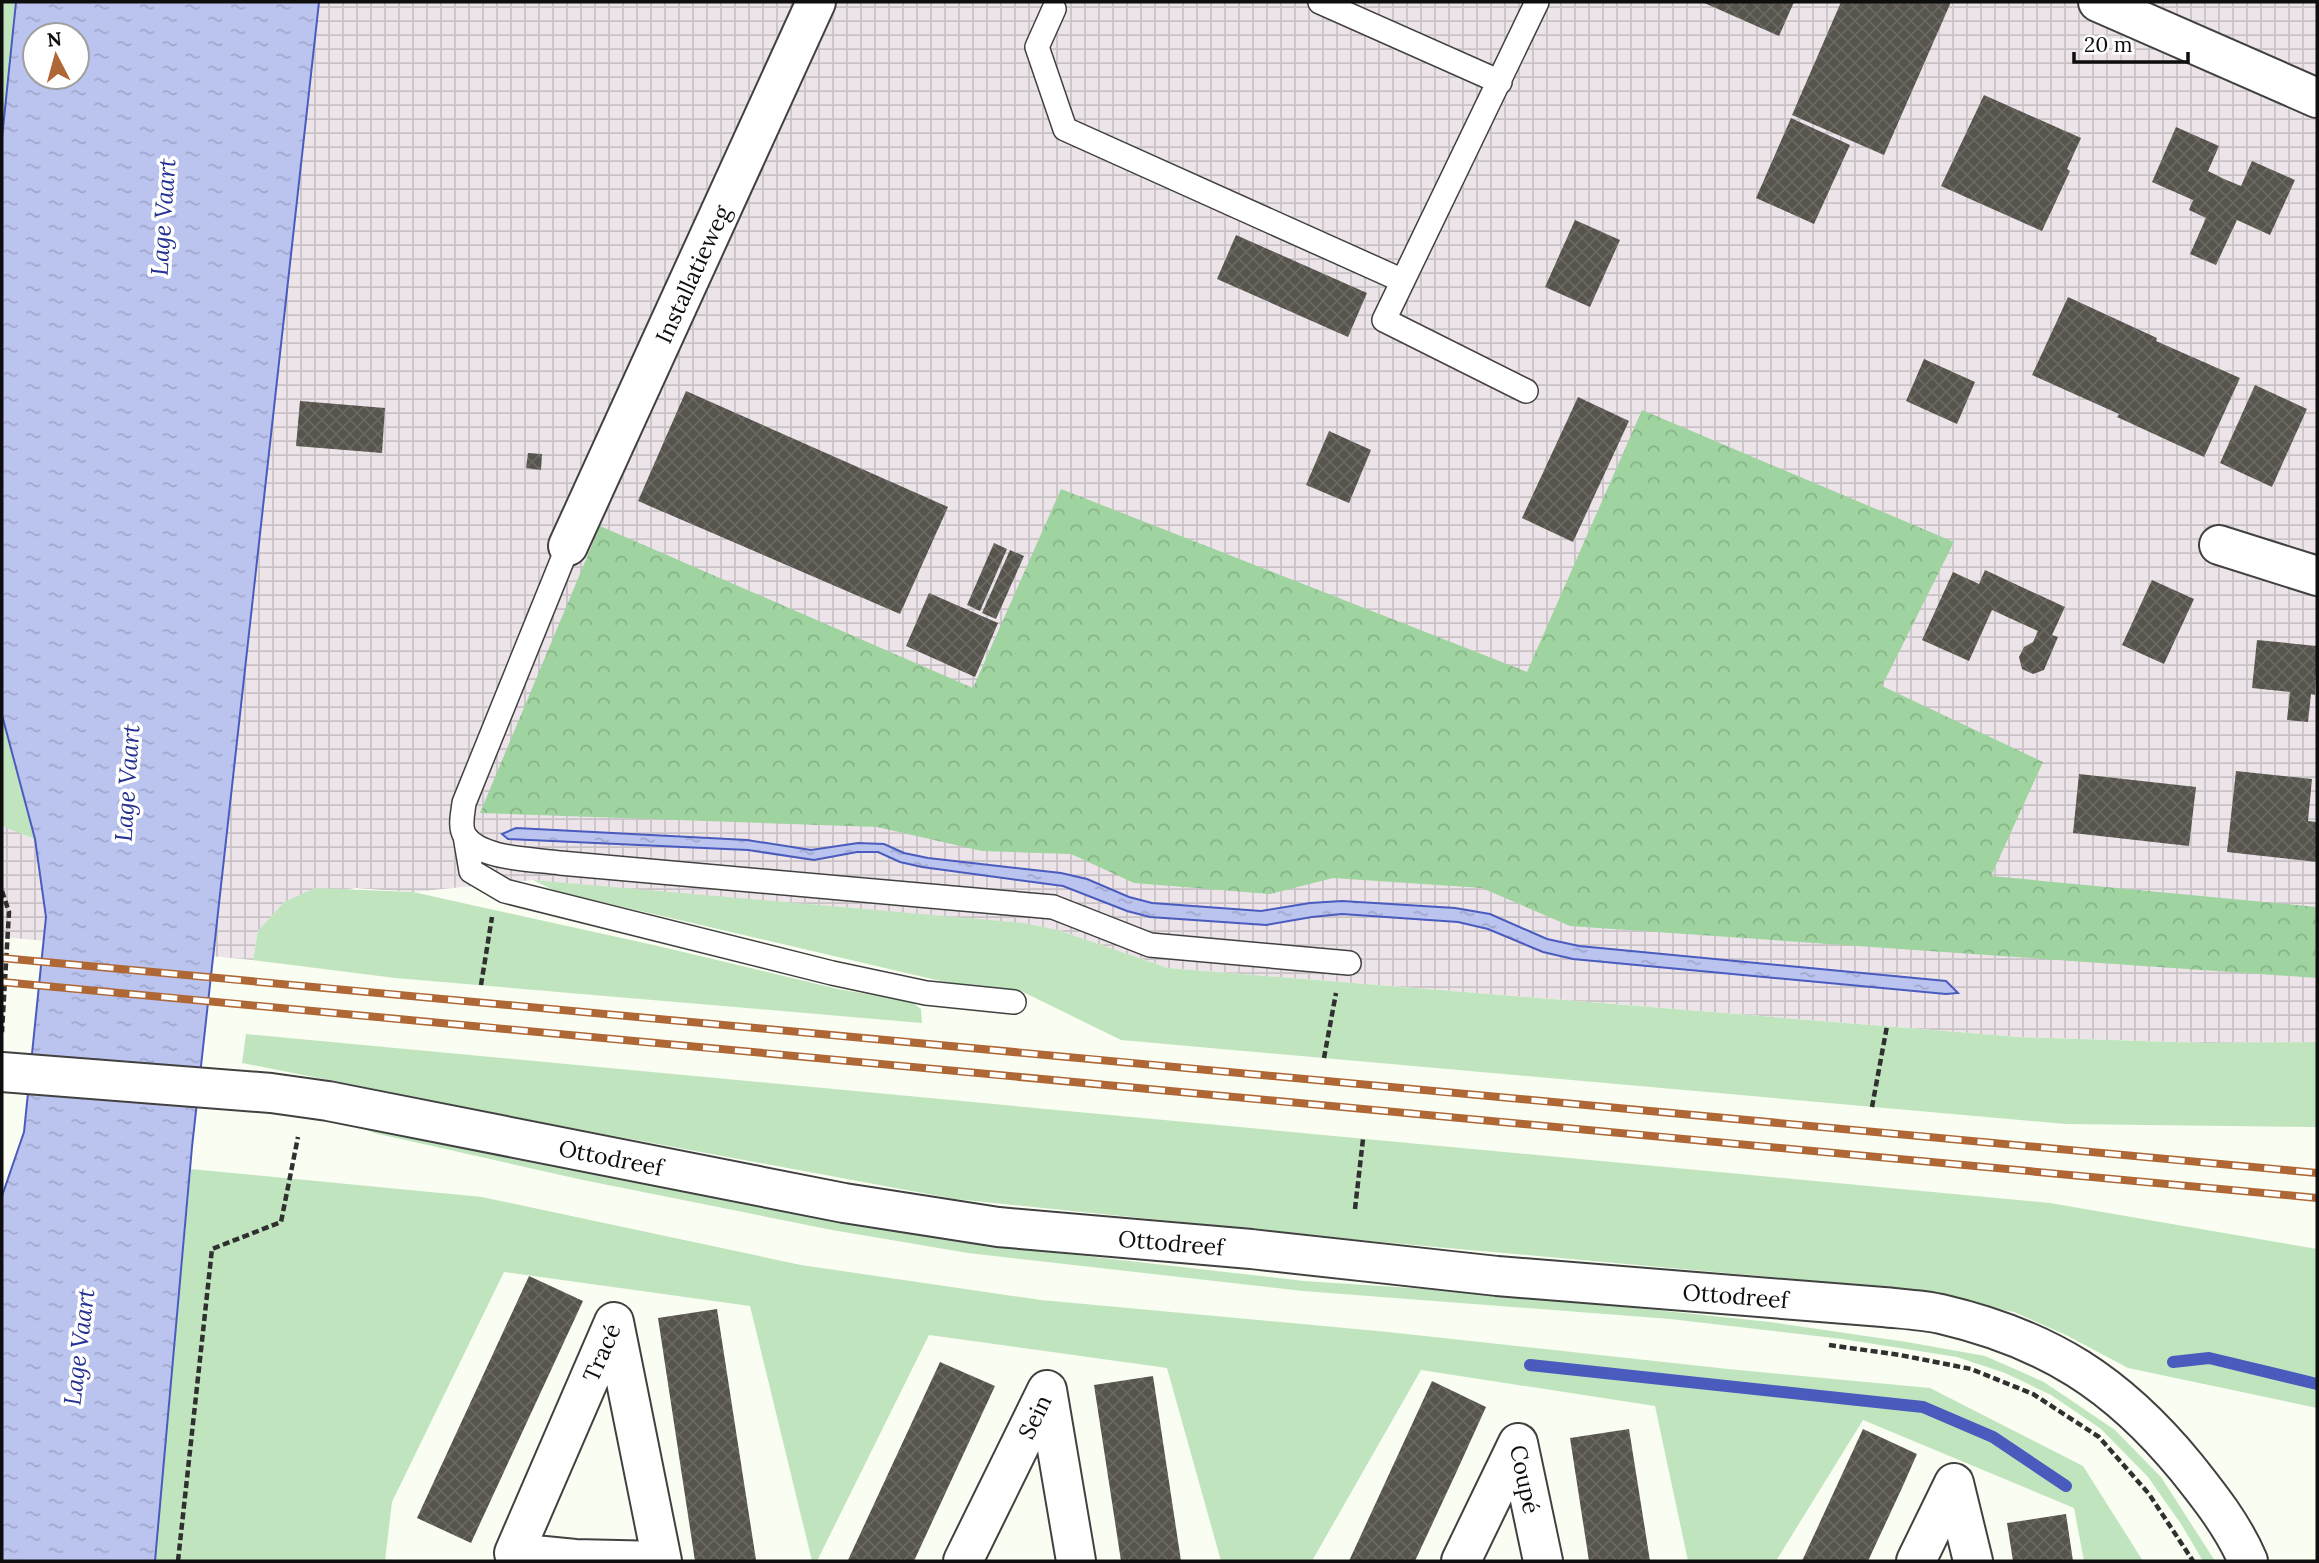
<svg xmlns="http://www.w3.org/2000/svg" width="2319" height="1563" font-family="Lora,serif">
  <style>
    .industrial { fill: url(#industrial-grid); fill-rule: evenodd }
    .grass { fill: #c0e5be }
    .forest { fill: url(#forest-crowns) }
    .water { fill: url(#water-ripples); stroke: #4a5bbe; stroke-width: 2; fill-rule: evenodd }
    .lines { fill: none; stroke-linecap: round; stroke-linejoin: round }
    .stream { stroke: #4a5bbe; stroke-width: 12 }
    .building { fill: url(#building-cross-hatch) }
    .service-casing { stroke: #414141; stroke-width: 26 }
    .minor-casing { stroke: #414141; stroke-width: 42 }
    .tertiary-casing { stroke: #414141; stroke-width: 42 }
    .path { stroke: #303030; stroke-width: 4.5; stroke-dasharray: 7 3.5; stroke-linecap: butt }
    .service { stroke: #fff; stroke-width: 23 }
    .minor { stroke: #fff; stroke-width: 38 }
    .tertiary { stroke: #fff; stroke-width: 38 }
    .rail-casing { stroke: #af6735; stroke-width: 8 }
    .rail { stroke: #fff; stroke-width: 5; stroke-dasharray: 16; stroke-linecap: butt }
    .labels { text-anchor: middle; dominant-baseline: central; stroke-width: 7; stroke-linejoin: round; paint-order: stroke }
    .street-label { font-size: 23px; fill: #0e0e0e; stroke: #fff }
    .water-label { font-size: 24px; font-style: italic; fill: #253192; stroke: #fff }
  </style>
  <defs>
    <pattern id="industrial-grid" width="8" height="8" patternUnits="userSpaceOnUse" patternTransform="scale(1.75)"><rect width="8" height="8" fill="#ece4e9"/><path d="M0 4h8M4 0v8" fill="none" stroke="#c9c2c7"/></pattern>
    <pattern id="forest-crowns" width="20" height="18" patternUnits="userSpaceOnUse" patternTransform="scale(1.75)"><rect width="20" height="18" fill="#9fd39f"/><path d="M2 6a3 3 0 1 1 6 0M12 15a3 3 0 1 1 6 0" fill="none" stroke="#88b488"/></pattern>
    <pattern id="water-ripples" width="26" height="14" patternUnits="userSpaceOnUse" patternTransform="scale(1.75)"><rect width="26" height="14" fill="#bbc4ef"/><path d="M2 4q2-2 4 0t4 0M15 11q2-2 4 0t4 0" fill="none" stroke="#a0a7cc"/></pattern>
    <pattern id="building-cross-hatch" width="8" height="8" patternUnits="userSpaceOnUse" patternTransform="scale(1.75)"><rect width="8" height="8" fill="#56544c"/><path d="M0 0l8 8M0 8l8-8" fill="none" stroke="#696861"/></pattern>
  </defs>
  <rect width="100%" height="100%" fill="#fafdf1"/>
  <path class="industrial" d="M2,2H2317V1042L2206,1043L2019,1037L1168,968L1058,930L533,880L413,892L355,888L284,902L258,931L253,960L2,937ZM35,35H77V77H35Z"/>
  <path class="grass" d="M2,2H16L2,138Z
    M2,715L35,839L2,826Z
    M533,880L1023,923L1058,930L1168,968L2019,1037L2206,1043L2317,1042V1127L2066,1124L1121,1040L1019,990L962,986L555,891Z
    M315,888L413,892L658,946L838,989L912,1002L921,1009L922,1023L395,978L253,960L258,931L284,902Z
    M246,1034L2050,1203L2317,1249V1408L2128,1368L2066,1335L2014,1312L1894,1288L1347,1239L955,1199L566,1127L242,1063Z
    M329,1114L972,1243L1304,1281L1503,1294L1770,1322L1907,1342L1985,1356L2044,1382L2115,1430L2161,1477L2215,1561H2203L2181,1524L2148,1477L2101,1429L2051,1395L2005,1373L1957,1357L1842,1339L1670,1319L1303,1291L968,1253L832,1230L583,1180L374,1133Z
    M191,1169L482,1197L801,1265L1041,1300L1388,1332L1728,1369L1930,1388L2083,1466L2143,1561H2084L2074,1508L1863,1420L1776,1561H1688L1655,1406L1421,1370L1312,1561H1221L1167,1368L929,1335L817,1561H812L750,1306L504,1272L392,1502L385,1561H155Z"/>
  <path class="forest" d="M1642,410L1954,542L1882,686L2043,762L1991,876L2317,907V978L1570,926L1482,888L1333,878L1270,894L1134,883L1071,854L982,851L877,827L480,813L600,526L973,688L1061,489L1527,672Z"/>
  <path class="water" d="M16,2H319L192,1147L155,1561H2V1196L24,1132L46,917L35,839L2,715V138ZM35,35H77V77H35Z
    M516,828L747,840L811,850L858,843L884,844L904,853L928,858L1061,873L1087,879L1129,897L1152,903L1261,911L1310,903L1342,901L1455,908L1490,914L1547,939L1579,946L1946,981L1958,993L1946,994L1573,959L1543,952L1488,929L1458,922L1342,914L1312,917L1266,925L1150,917L1127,911L1063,886L922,867L900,862L878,852H857L814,860L748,850L508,839L502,834Z"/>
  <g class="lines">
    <path class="stream" d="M2173,1362L2209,1358L2317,1384
      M1530,1365L1923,1407L1993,1437L2066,1486"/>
  </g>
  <path class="building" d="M1702,2H1794L1779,36Z
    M1841,2H1951L1884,155L1792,115Z
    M1984,95L2081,138L2067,169L2070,171L2042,231L1941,186Z
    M1791,118L1850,145L1814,224L1756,198Z
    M2176,127L2219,146L2208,171L2224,179L2241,186L2252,161L2295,180L2270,235L2237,220L2216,265L2190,254L2206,218L2189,210L2193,200L2152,182Z
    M1575,220L1620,240L1590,307L1545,287Z
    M1236,235L1367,293L1348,337L1217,279Z
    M2068,297L2157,338L2156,341L2240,378L2204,457L2117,417L2119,414L2032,375Z
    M1924,359L1975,382L1957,424L1906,401Z
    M2255,385L2307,409L2272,487L2220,463Z
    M686,391L948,507L900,614L638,501Z
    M1578,397L1629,421L1573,542L1522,518Z
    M300,401L385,408L382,453L296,446Z
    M1329,431L1371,450L1349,503L1306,485Z
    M528,453L542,454L541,470L526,468Z
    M994,543L1007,549L980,611L967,605Z
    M1010,550L1024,556L996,619L982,613Z
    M1985,570L2065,607L2052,635L2058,637L2044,670L2033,674L2022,669L2019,657L2024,647L2033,642L2038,631L1992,610L1969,661L1922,640L1953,572L1979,584Z
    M2152,580L2194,599L2164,664L2122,645Z
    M929,593L998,623L975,677L906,646Z
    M2257,640L2317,646L2315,695L2311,694L2308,722L2287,720L2290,692L2252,688Z
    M2236,771L2312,779L2308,821L2317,822V862L2227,852Z
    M2079,774L2196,787L2189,846L2073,833Z
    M529,1276L583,1301L471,1543L417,1518Z
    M717,1309L756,1560L750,1561H695L658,1318Z
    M940,1362L995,1386L914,1561H852L848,1560Z
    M1153,1376L1181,1561H1121L1094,1385Z
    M1432,1381L1486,1407L1456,1473L1415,1561H1349Z
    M1629,1429L1650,1561H1589L1570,1438Z
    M1863,1429L1917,1454L1902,1488L1868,1561H1802Z
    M2066,1514L2073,1561H2013L2007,1523Z"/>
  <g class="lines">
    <defs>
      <path id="service" d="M1320,2L1500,82
        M1054,9L1037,47L1065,129L1401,280
        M1526,391L1384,320L1537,2
        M568,546L464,803C463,813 459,827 465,836C481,860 534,859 560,863L1053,907L1150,945L1349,963
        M465,836L471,871L505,891L832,973L926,993L1014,1002"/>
      <g id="minor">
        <path d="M2098,2L2317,98"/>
        <path d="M2219,545L2317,576"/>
        <path id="s1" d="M568,546L816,2"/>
        <path id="s2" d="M661,1561L575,1559L514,1553L614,1322L662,1561"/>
        <path id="s3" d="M963,1561L1047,1390L1076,1561"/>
        <path id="s4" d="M1461,1561L1518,1443L1543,1561"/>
        <path d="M1916,1561L1954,1483L1973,1561"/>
      </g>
      <g id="tertiary">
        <path id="s5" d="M2,1072L271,1093L328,1101L844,1203L998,1227L1251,1249L1497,1276L1883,1307C1902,1309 1923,1310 1941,1314C2048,1339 2117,1383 2186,1467C2210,1497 2233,1526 2248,1561"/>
      </g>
    </defs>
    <use href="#service" class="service-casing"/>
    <use href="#minor" class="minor-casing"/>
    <use href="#tertiary" class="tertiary-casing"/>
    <path class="path" d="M2,891L9,912L2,1032
      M481,985L492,917
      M1324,1058L1336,993
      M1872,1107L1887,1026
      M1355,1209L1363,1139
      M1829,1345L1900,1355L1971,1369L2033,1394L2099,1437L2149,1494L2193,1561
      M178,1561L212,1249L281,1222L298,1137"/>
    <use href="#service" class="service"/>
    <use href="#minor" class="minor"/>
    <use href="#tertiary" class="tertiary"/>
    <defs>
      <path id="rail" d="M2,958L2317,1173
        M2,982L2317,1198"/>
    </defs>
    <use href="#rail" class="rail-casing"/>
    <use href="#rail" class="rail"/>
  </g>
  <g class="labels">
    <g class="street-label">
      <text stroke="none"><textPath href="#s1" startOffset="299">Installatieweg</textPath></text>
      <text stroke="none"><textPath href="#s5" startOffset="616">Ottodreef</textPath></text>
      <text stroke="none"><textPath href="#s5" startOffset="1183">Ottodreef</textPath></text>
      <text stroke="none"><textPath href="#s5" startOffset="1750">Ottodreef</textPath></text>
      <text stroke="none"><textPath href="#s2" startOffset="366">Tracé</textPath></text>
      <text stroke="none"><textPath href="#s3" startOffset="161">Sein</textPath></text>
      <text stroke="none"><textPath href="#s4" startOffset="168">Coupé</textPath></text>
    </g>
    <g class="water-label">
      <text transform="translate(163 217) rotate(-86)">Lage Vaart</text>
      <text transform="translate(127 783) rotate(-86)">Lage Vaart</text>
      <text transform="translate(79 1347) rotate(-83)">Lage Vaart</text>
    </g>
  </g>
  <rect width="2319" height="1563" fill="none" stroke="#0e0e0e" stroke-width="7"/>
  <g transform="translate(56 56) rotate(354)"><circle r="33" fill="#ffffff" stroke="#9f9f9f" stroke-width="2"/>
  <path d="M0-5L12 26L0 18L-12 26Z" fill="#af6735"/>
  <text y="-10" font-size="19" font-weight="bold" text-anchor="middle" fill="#0e0e0e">N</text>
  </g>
  <path d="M2074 52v10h114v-10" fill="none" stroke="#0e0e0e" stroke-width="3.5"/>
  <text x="2084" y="52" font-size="21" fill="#0e0e0e" stroke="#ffffff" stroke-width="5" paint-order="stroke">20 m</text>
</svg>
